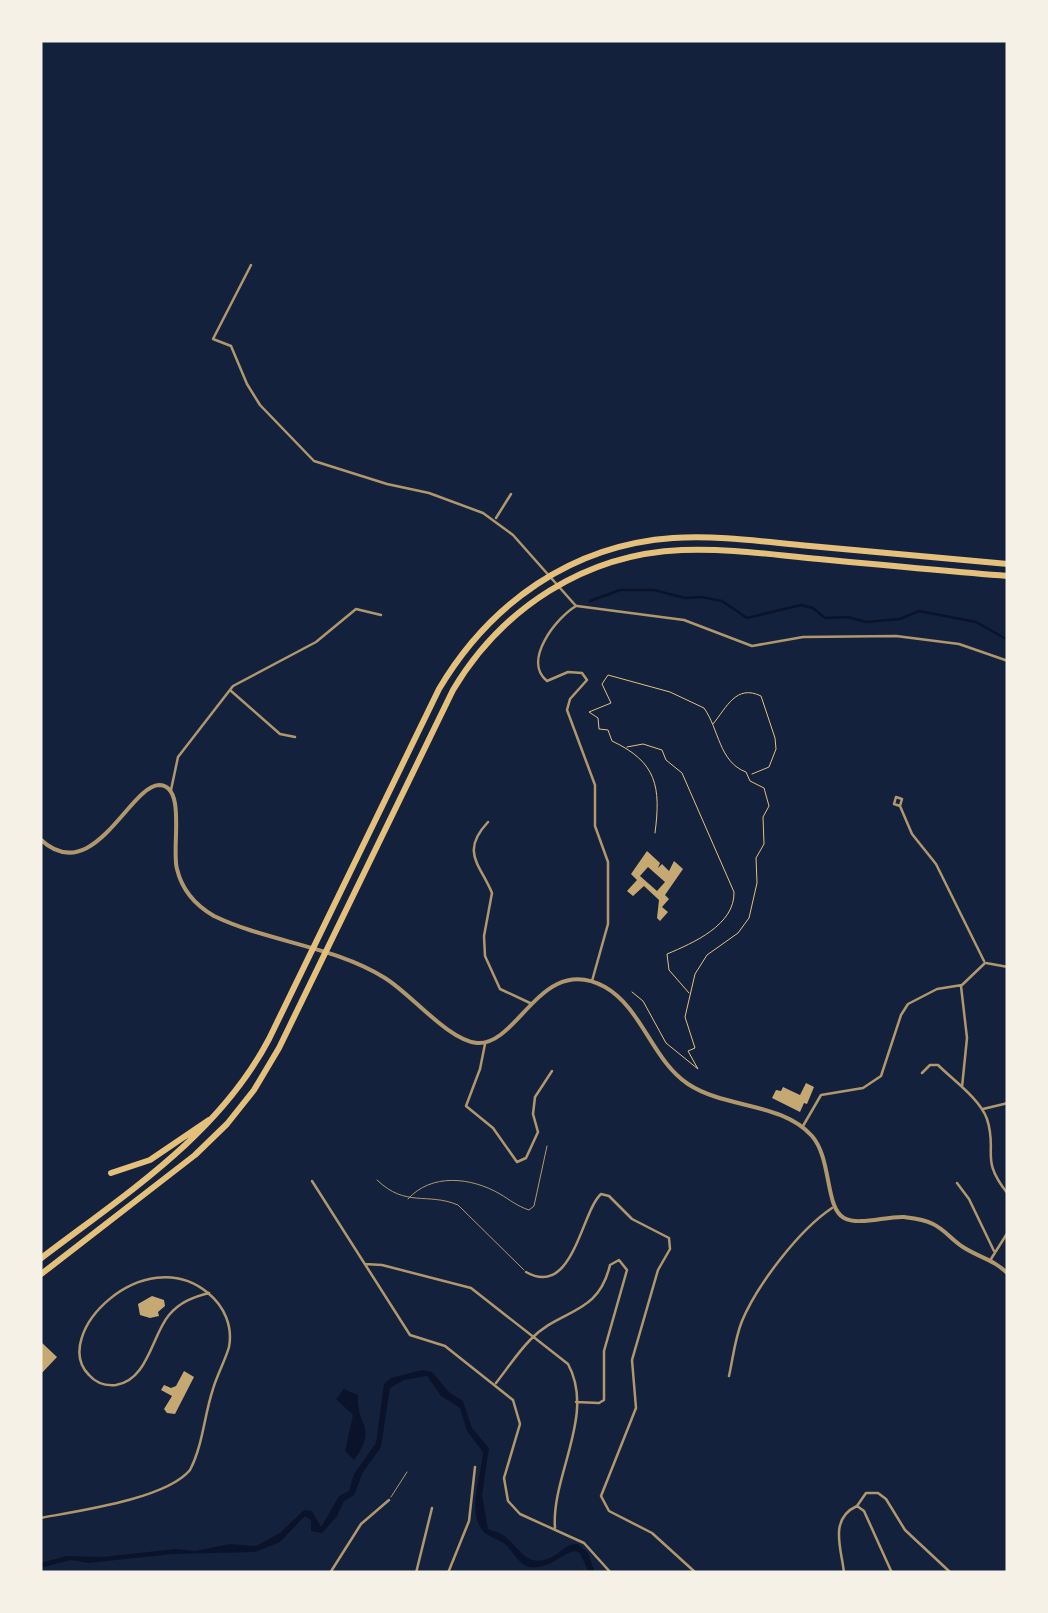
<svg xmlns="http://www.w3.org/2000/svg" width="1048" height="1613" font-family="Ubuntu,sans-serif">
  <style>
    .water { fill: #0b132b }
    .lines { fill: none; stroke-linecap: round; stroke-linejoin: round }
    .stream { stroke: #0b132b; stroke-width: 2.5 }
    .building { fill: #c6a872; fill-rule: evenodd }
    .path { stroke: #e5c07b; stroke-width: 1 }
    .service { stroke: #b1986c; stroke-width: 1 }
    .minor { stroke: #b1986c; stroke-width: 2.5 }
    .tertiary { stroke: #b1986c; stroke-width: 4 }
    .motorway { stroke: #e5c07b; stroke-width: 6 }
  </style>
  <rect width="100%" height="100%" fill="#14213d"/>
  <path class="water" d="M422,1370L432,1372L450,1393L463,1401L472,1428L489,1448L482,1495L488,1529C496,1532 503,1533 509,1540C522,1552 528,1567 550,1558C562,1553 565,1543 578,1544L588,1553L595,1573H589L580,1553L575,1551C562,1554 553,1565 539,1567C523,1570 517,1558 508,1547C501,1539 488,1538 482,1530C467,1510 482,1473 483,1452L467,1431L460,1408L441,1396L427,1376L404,1380L390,1388L381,1447L363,1472L354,1495L344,1501L337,1516L322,1533L311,1531V1520L305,1516L280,1542L255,1552L173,1554L88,1563L71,1560L40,1568V1563L67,1556L103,1557L175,1549L195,1551L230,1544L256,1546L280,1533L304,1510L312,1511L321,1527L339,1496L349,1491L354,1474L376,1443L384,1384L391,1378Z
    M344,1389L358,1395C356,1428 379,1425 354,1460L345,1451L353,1415L336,1399Z"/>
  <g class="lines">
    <path class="stream" d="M590,601L620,590H654L685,598L701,597L722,601L747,618L801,605L813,608L825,618L848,617L866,622L900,619L919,611L976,622L1008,640"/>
  </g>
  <path class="building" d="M647,851L660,863L658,868L662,864L669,871L674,861L683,869L665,895L669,899L662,907L668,912L660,921L657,918L659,900L644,886L633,896L627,891L637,880L631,874ZM648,867L665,882L657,891L640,876Z
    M806,1083L814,1087L807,1104L804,1103L800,1112L772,1098L776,1090L781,1091L783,1087L800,1095Z
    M152,1296L164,1300L165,1306L158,1312L159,1316L150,1318L140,1315L138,1304Z
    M40,1341L57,1357L40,1375Z
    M184,1371L194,1377L175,1414L167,1413L164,1409L172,1396L161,1390L164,1385L171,1388L176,1386Z"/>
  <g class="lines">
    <path class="path" d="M713,724C727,707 736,684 761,696L775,738L776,749L769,767L752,774
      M627,747L643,744L662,750L666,760L682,773L734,892C735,925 693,943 667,954L669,970L689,993
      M632,992L643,1001L666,1043L698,1069L688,1051L695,1048L685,1017L695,974L707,955L738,933L749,918L757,883L756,858L764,844L763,817L769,806L764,788L750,781L746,772C719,762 719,729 704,708L670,692L608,675L602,684L611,703L589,712L598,718L599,729L608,730L612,741C657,762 661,787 655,833"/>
    <path class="service" d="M377,1180C406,1208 427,1192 458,1205L524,1270
      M408,1199C431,1173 471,1177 500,1194C510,1200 517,1206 529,1210L534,1206L547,1146
      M391,1497L407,1472"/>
    <path class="minor" d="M251,265L213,339L231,346L247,384L260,405L314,461L387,484L429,493L483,513L513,535L576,606
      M496,518L511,494
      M576,606C556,618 522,661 547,681L568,672L582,673L587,680L570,699L567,710L595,785V826L608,862V924L592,981
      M577,606L684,620L752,646L803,637L896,636L959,644L1008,661
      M230,690L280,734L295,737
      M171,790L178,757L233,686L316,642L356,609L381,615
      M900,806L894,804L896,797L902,799L900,806L912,834L936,864L984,961
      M488,822C460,852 480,864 492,893L484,936L485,956L500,989L530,1003
      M40,867V886
      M986,963L1008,967
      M961,986L967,1038L962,1087
      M485,1044L480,1069L466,1106L493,1128L517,1162L526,1158L538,1132L533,1114L535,1097L552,1071
      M922,1073L930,1065H938C953,1080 980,1099 987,1119C998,1153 979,1158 1008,1194
      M983,1109L1008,1103
      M803,1126L821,1095L863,1088L881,1076L901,1015L908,1004L937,989L962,985L985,963
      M312,1181L410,1335L445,1346L513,1400L520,1424L504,1478L508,1501L520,1514L584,1543L611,1573
      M957,1183L969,1199L994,1251
      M991,1259L1008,1232
      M365,1264L382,1265L471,1288L568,1364C596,1415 551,1476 555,1528
      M526,1272C573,1299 581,1212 601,1194L609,1196L632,1219L669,1238L670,1249L658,1270L632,1360L636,1408L601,1496L609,1511L652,1533L696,1573
      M729,1376C733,1358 735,1338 742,1321C757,1285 799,1230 832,1208
      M496,1383C507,1369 518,1352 531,1339C561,1308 598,1316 610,1265L619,1260L627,1270L604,1351V1400L599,1403L576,1402
      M857,1506L866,1493H878L886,1499L905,1530L951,1573
      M40,1518C78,1511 166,1499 190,1470C203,1445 204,1416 213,1389C217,1375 225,1361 229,1347C233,1326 224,1306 208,1293C144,1240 49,1335 89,1375C96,1383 106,1386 116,1385C148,1380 152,1335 169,1315C180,1302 193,1297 209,1293
      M330,1573L361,1524L389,1500
      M416,1573L432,1508
      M448,1573L469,1521L475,1467
      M844,1573C842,1550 828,1519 857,1506L864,1511L892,1573"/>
    <path class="tertiary" d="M40,839C93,889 129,786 159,785C187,785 171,849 177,869C182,890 195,905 214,916C268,942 334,946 385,978C411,994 448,1040 477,1043C519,1046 541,952 605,987C642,1008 652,1060 688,1084C726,1109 782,1102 812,1136C832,1159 825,1208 844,1218C859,1226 886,1216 904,1217C913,1218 924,1219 933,1224C944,1229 952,1240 963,1247C978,1257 995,1260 1008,1274"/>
    <path class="motorway" d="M111,1173L150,1160L209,1120
      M40,1259C125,1194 218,1136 269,1039L439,689C490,603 572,545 673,538C719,535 765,542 810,546C876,552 942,558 1008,564
      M40,1275L195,1155L227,1124L254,1090L279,1048L453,690C502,608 585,554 682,550C728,548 774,555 819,559C882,565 945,571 1008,576"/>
  </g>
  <rect width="1048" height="1613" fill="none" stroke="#f6f1e7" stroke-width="85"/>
</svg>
